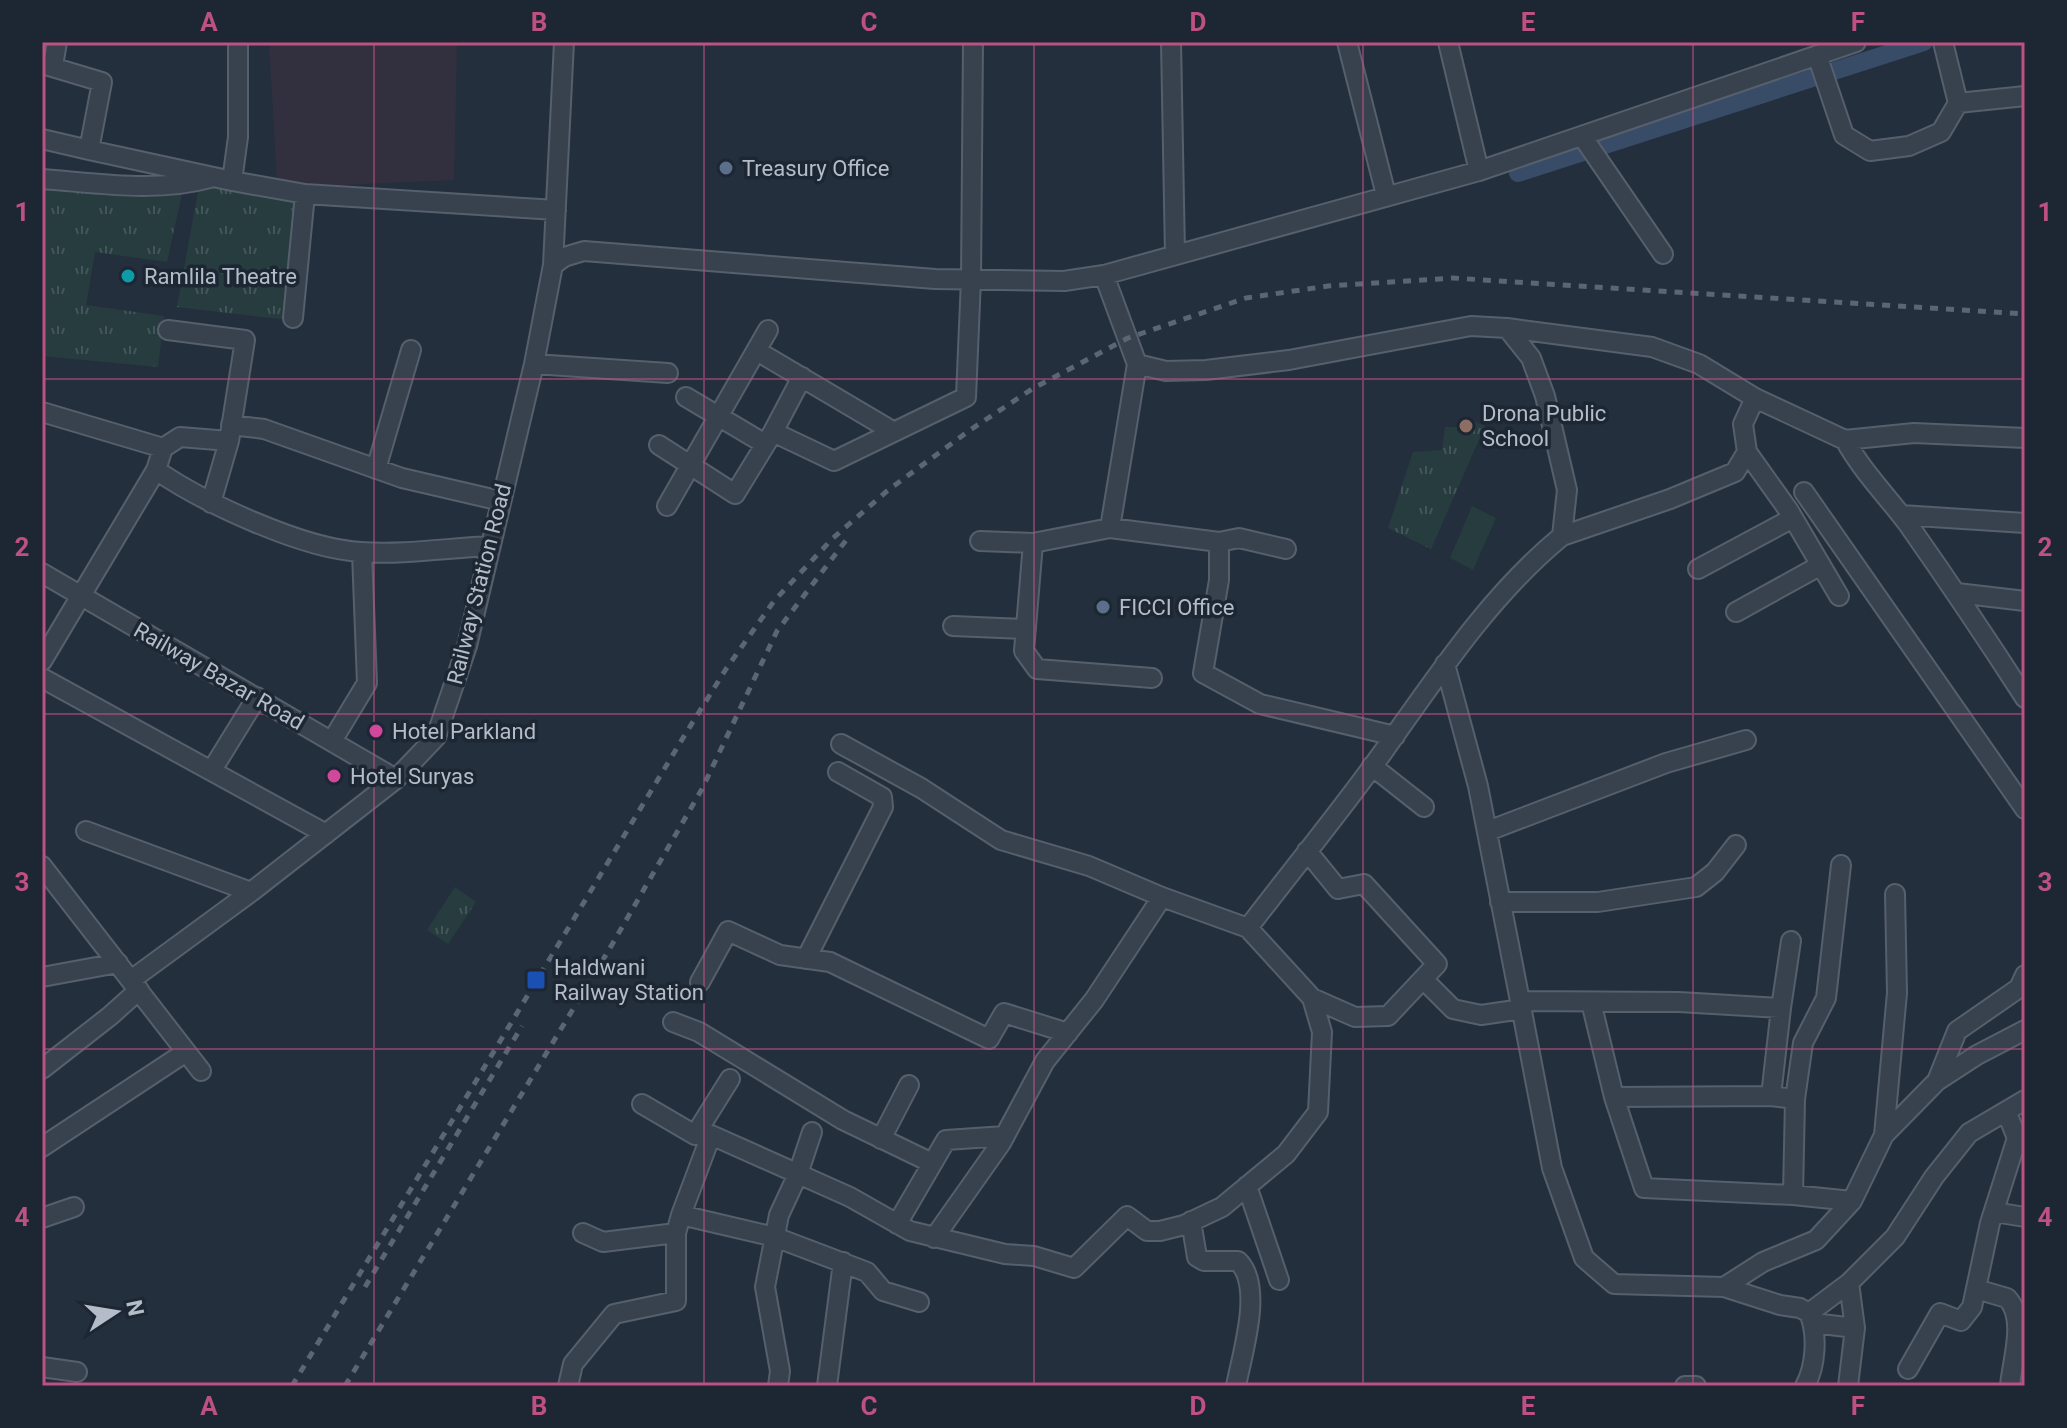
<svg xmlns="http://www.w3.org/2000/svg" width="2067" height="1428" font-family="Roboto,sans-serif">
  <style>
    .medical { fill: #32303f }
    .grass { fill: url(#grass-tufts) }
    .garden { fill: #263c3f }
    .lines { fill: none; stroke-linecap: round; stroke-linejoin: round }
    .canal { stroke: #394c67; stroke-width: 18 }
    .minor-casing { stroke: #565f6c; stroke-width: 22 }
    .minor { stroke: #38414e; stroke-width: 18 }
    .rail { stroke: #5a6575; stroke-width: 5; stroke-dasharray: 8 8; stroke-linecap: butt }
    .grid { fill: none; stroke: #bd5182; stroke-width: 2; stroke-opacity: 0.55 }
    .service-dot { fill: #5c6f8a; stroke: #1d2633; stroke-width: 3 }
    .culture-dot { fill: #0f9aa8; stroke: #1d2633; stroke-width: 3 }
    .education-dot { fill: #8d6e63; stroke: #1d2633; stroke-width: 3 }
    .hotel-dot { fill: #d1479c; stroke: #1d2633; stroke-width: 3 }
    .transit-dot { fill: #1a4fb4; stroke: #1d2633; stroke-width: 3 }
    .labels { text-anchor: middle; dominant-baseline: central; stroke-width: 7; stroke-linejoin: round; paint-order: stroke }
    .poi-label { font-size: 22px; fill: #b4bcc9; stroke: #1d2633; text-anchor: start }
    .street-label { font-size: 22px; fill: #b4bcc9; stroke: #1d2633 }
    .neatline { fill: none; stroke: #bd5182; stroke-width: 3 }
    .grid-label { font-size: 26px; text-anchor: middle; font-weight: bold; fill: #bd5182 }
  </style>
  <defs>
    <pattern id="grass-tufts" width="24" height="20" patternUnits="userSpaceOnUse" patternTransform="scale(2)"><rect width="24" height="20" fill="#263c3f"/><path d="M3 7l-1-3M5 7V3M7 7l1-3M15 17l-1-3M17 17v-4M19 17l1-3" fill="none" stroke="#435659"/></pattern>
  </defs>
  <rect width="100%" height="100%" fill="#242f3e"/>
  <path class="medical" d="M269,42H457L454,180L339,185L277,182Z"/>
  <path class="grass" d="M199,186L300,201L289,320L177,307Z
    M42,188L105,193H182L167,262L95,252L86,305L164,316L158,367L42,356Z
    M1471,420L1485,426L1431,549L1388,528L1413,452L1442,450L1445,427H1467Z
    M455,887L476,902L448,944L427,930Z"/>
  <path class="garden" d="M1472,506L1496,518L1473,570L1450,558Z"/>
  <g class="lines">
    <path class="canal" d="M1518,173L1924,42"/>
    <defs>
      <path id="minor" d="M1171,42L1175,255
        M1347,42L1386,195
        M1448,42L1479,171
        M1943,42L1958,103L2025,96
        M1817,55L1844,135L1870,151L1909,146L1941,132L1958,103
        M42,64L102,82L89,150L42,139
        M53,66L57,42
        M1582,136L1663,254
        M89,150L232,181L238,137V42
        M42,179C97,183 156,193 210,178
        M232,181L305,194L556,210
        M553,265L564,257L584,251L935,279L1064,281L1104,275L1479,171L1856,42
        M1104,275L1137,364L1166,371L1206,370L1289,360L1471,326L1507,328L1652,347L1699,364L1755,398L1845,440L1914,433L2025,438
        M293,318L305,194
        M168,330L245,340L229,441L211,503
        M757,351L894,432
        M534,364L668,373
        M686,397L765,444
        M42,412L163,448L156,470C204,503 303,549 361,552C403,555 448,548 491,546
        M231,425L264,429L402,478L501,501
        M773,432L834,461L966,397L971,279L973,42
        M1845,440C1862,471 1887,496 1908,524C1948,581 1987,639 2025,698
        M659,445L735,494L773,432L802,377
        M163,448L180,437L229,441
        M1747,452L1789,511L1839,596
        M376,469L411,350
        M1804,492L2025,809
        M667,506L768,330
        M1901,515L2025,523
        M1110,528L1137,364
        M1562,536L1670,499L1735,472L1747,452L1743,424L1755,398
        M980,541L1033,543
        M1219,542L1239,538L1286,549
        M1698,569L1793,518
        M42,573L396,779
        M1957,593L2025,601
        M1736,612L1821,565
        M953,626L1026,629
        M42,661L156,470
        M1445,664L1478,786L1520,1001L1679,1002L1781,1008L1771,1096L1795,1099L1793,1195L1852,1201L1884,1135L1937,1081L1957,1031L2019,988L2025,975
        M42,678L326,834
        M1152,678L1037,669L1024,651L1033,543L1110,528L1219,542V580L1203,673L1260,704L1395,736
        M332,741L367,683L362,553
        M841,744L921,788L1001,840L1089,866L1162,897L1248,928
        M1372,766L1424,807
        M212,770L257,697
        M86,831L251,892
        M1488,831L1666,763L1746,740
        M1307,851L1338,889L1364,884L1437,964L1388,1016L1355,1017L1312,998
        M42,866L201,1071
        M1500,902H1598L1696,887L1715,872L1736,845
        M806,959L883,807L882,797L838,772
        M42,977L118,963
        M1423,979L1453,1009L1481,1015L1522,1009
        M131,980L251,892L396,779L436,737L467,646L534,364L553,265L564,42
        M700,982L728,931L780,955L830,962L989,1039L1004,1013L1068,1033
        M1520,1001L1552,1168L1584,1258L1614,1284L1724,1287L1763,1262L1816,1240L1852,1201
        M1591,1002L1614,1097L1644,1188L1793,1195
        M1781,1008L1791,941
        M673,1022L699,1032L843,1120L932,1163
        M42,1069L110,1016L139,990
        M1937,1081L1977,1055L2025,1030
        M1614,1097L1771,1096
        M1795,1099L1803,1043L1826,998L1841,865
        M642,1104L695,1135H711
        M695,1135L730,1079
        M1884,1135L1897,993L1895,894
        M881,1139L909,1085
        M42,1147L186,1052
        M1247,1186L1279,1280
        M1994,1212L2025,1217
        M42,1218L74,1207
        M1191,1221L1197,1257L1204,1261H1238C1264,1286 1242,1354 1236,1386
        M897,1224L946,1140L1005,1136
        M583,1233L603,1242L676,1233
        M934,1238L1001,1143L1045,1061L1094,1000L1162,897
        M1724,1287L1780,1305L1800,1308L1809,1313C1818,1334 1816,1366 1805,1386
        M1976,1289L2007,1298C2027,1319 2012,1360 2010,1386
        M919,1302L883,1291L867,1272L775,1237L681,1215L711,1135L850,1197L910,1231L1005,1254L1034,1256L1074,1268L1127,1216L1147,1231H1160L1184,1225L1222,1207L1286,1154L1318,1112L1322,1032L1312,998L1248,928C1293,869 1340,812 1383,752C1437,676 1490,595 1562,536L1567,490L1545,396L1531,358L1507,328
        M1809,1313L1849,1283L1895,1237L1934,1177L1969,1133L2025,1100
        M1813,1323L1855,1328
        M42,1367L77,1372
        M1908,1369L1940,1313L1961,1321L1972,1307L1990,1223L2017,1138L2006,1111
        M568,1386L573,1364L614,1314L676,1301V1233L681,1215
        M778,1386L780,1371L765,1287L779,1215L798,1174L812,1132
        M827,1386L843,1262
        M1685,1386H1696
        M1848,1386L1855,1328L1849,1283"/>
    </defs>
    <use href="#minor" class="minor-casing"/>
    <use href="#minor" class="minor"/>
    <path class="rail" d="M365,1287L522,1026
      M292,1386L686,733L726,669L774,601L833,538L887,491L970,430L1032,389L1128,338L1246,298L1328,286L1453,278L2025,314
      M345,1386L610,948L702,789L777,631L850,535"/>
  </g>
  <path class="grid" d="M374,42V1386M704,42V1386M1034,42V1386M1363,42V1386M1693,42V1386M42,379H2025M42,714H2025M42,1049H2025"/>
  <g class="service-dot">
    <circle cx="726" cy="168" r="8"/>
    <circle cx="1103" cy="607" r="8"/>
  </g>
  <circle class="culture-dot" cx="128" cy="276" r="8"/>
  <circle class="education-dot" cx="1466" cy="426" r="8"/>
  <g class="hotel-dot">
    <circle cx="376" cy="731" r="8"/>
    <circle cx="334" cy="776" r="8"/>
  </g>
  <rect class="transit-dot" x="526" y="970" width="20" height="20" rx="4"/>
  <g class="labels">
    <g class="poi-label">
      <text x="742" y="168">Treasury Office</text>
      <text x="144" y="276">Ramlila Theatre</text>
      <text x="1482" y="413">Drona Public<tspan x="1482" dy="25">School</tspan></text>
      <text x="1119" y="607">FICCI Office</text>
      <text x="392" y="731">Hotel Parkland</text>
      <text x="350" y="776">Hotel Suryas</text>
      <text x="554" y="967">Haldwani<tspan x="554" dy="25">Railway Station</tspan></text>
    </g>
    <g class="street-label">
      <text transform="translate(479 584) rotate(-76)">Railway Station Road</text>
      <text transform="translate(219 676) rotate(30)">Railway Bazar Road</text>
    </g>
  </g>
  <rect width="2067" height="1428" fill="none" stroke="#1d2633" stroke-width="88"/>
  <g transform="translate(116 1312) rotate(78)" stroke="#1d2633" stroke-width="6" paint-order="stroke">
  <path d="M0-6L14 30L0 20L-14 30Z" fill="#b4bcc9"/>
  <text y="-12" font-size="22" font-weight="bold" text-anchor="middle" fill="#b4bcc9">N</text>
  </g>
  <rect x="44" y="44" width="1979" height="1340" class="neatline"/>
  <g class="grid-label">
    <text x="209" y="31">A</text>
    <text x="539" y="31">B</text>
    <text x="869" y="31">C</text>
    <text x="1198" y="31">D</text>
    <text x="1528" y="31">E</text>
    <text x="1858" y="31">F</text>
    <text x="22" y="221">1</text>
    <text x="2045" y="221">1</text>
    <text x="22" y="556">2</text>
    <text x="2045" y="556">2</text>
    <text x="22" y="891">3</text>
    <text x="2045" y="891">3</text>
    <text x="22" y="1226">4</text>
    <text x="2045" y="1226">4</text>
    <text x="209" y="1415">A</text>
    <text x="539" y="1415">B</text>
    <text x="869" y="1415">C</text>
    <text x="1198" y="1415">D</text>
    <text x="1528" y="1415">E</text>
    <text x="1858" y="1415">F</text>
  </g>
</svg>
